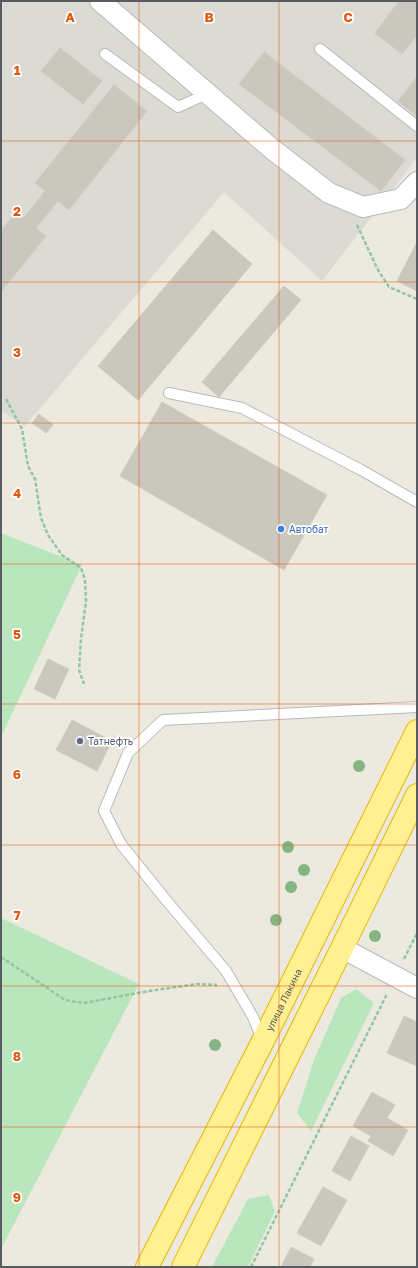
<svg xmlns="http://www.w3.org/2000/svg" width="418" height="1268" font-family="'Golos Text',sans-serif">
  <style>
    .industrial { fill: #dcdbd3 }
    .green { fill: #b9e6bc }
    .building { fill: #c9c7be; stroke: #d1ccbd }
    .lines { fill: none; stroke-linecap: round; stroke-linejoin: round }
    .service-casing { stroke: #b7b9bf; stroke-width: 12 }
    .minor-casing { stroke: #b7b9bf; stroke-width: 22 }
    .trunk-casing { stroke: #ebb300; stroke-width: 24 }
    .path { stroke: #92c6a5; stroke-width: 2.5; stroke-dasharray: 4 2; stroke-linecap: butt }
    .service { stroke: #fff; stroke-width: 10 }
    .minor { stroke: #fff; stroke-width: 20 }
    .trunk { stroke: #fff092; stroke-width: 22 }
    .tree { fill: #85b485 }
    .grid { fill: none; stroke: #e15910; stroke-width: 1; stroke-opacity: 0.55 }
    .shop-dot { fill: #3f7fe0; stroke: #fff; stroke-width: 1.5 }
    .service-dot { fill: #5c6f8a; stroke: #fff; stroke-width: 1.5 }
    .labels { text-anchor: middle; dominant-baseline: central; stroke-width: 3.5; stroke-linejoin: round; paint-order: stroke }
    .shop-label { font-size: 10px; fill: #366cbe; stroke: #fff; text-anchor: start }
    .service-label { font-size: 10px; fill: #4e5e75; stroke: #fff; text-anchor: start }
    .street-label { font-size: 10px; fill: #585b61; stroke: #fff }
    .grid-label { font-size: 13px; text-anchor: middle; font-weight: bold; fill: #e15910; stroke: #fff; stroke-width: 3.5; stroke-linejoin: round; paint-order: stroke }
  </style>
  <rect width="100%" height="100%" fill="#eceadf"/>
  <path class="industrial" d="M1,1H417V158L322,281L224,192L25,426L1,411Z"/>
  <path class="green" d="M1,533L82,565L1,737Z
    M1,918L139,984L1,1249Z
    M356,989L374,1003L311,1131L297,1113L314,1060L341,998Z
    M269,1195L275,1211L248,1267H212L248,1199Z"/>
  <path class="building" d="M399,1H417V35L402,54L375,33Z
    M60,48L102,81L83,104L41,71Z
    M264,52L405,160L381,191L239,84Z
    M417,77V116L398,101Z
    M114,85L147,111L69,210L58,201L36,228L46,236L1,292V231L16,212L24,218L45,191L35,183Z
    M213,230L252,264L138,400L98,366Z
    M417,242V291L397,281Z
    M284,286L301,300L219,397L202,382Z
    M162,402L327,495L284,570L120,476Z
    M39,414L53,425L46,433L32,423Z
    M48,659L69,669L55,699L34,689Z
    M72,720L112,741L97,771L56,750Z
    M404,1016L417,1022V1066L387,1053Z
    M372,1092L395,1105L387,1118L408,1130L393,1156L368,1141L371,1136L353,1126Z
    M351,1136L369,1146L350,1181L332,1171Z
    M323,1187L347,1200L321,1246L297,1233Z
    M291,1247L314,1259L310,1267H281Z"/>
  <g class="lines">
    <defs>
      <path id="service" d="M320,49L417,126
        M105,54L178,107L207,94
        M169,393L242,408L363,471L417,502
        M262,1039L253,1017L226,971L166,900L121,844L104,811L128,753L163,720L417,707"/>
      <path id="minor" d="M100,1L272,149L329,193L363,207L401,199L417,182
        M342,948L417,988"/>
      <g id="trunk">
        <path id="s1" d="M147,1267L263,1041L417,731"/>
        <path d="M183,1267L342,948L417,795"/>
      </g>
    </defs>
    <use href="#service" class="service-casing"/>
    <use href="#minor" class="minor-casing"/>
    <use href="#trunk" class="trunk-casing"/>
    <path class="path" d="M357,225L378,270L389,287L417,299
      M6,399L22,429L28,466L35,479L41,518L48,535L62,555L81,568L85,580L86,601L81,639L79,670L84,684
      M1,957L65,1000L84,1003L149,991L197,984L217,985
      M404,959L417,933
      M251,1267L387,994"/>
    <use href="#service" class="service"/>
    <use href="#minor" class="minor"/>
    <use href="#trunk" class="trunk"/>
  </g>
  <g class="tree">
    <circle cx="359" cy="766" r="6"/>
    <circle cx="288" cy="847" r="6"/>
    <circle cx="304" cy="870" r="6"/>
    <circle cx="291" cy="887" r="6"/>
    <circle cx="276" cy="920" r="6"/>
    <circle cx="375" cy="936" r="6"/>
    <circle cx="215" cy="1045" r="6"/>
  </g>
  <path class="grid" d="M139,1V1267M279,1V1267M1,141H417M1,282H417M1,423H417M1,564H417M1,704H417M1,845H417M1,986H417M1,1127H417"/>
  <circle class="shop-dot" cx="281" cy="529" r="4"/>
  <circle class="service-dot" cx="80" cy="741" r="4"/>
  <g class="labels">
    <g class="shop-label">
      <text x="289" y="529">Автобат</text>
    </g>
    <g class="service-label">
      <text x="88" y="741">Татнефть</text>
    </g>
    <g class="street-label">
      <text stroke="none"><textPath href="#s1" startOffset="300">улица Лакина</textPath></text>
    </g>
  </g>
  <g class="grid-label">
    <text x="70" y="22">A</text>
    <text x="209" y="22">B</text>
    <text x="348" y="22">C</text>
    <text x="17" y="75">1</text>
    <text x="17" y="216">2</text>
    <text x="17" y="357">3</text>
    <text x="17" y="498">4</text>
    <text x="17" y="639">5</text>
    <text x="17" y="779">6</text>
    <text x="17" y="920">7</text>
    <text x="17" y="1061">8</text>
    <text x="17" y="1202">9</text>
  </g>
  <rect width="418" height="1268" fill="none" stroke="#585b61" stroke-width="4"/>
</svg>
